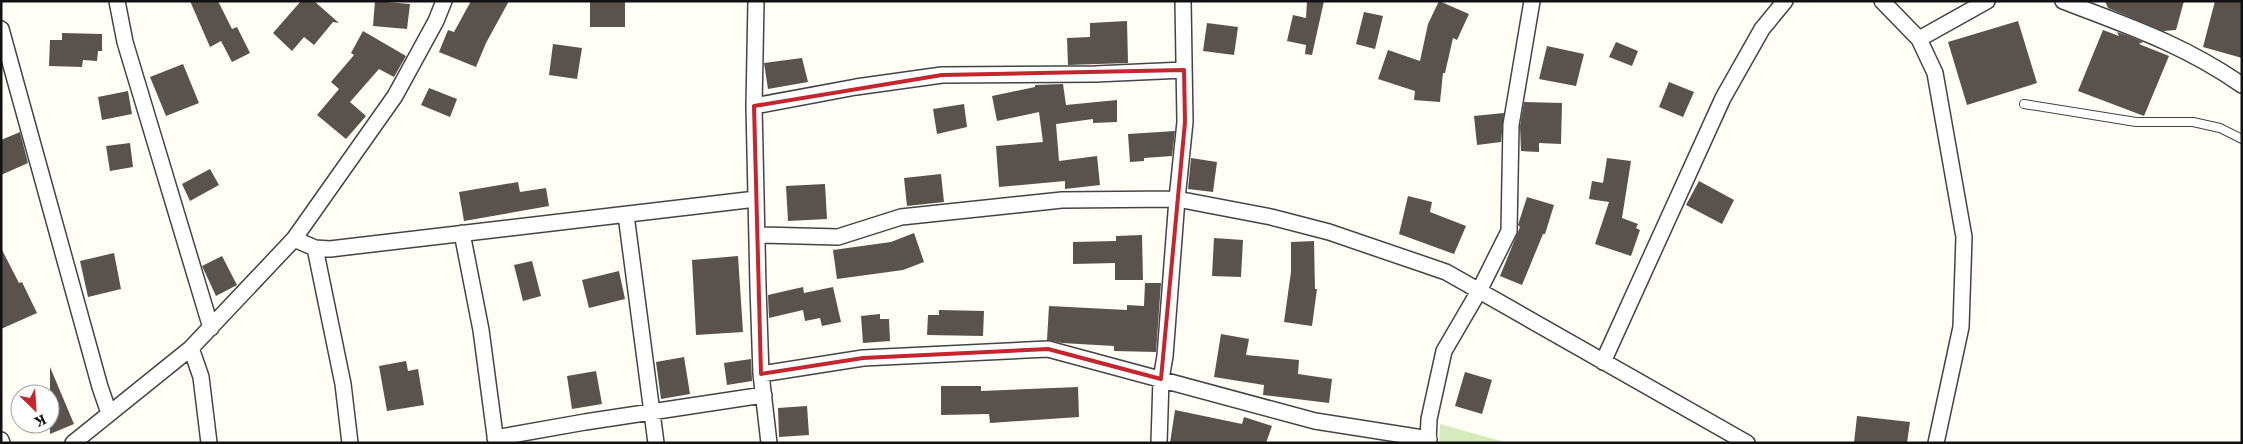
<svg xmlns="http://www.w3.org/2000/svg" width="2243" height="444" font-family="'IBM Plex Serif',serif">
  <style>
    .green { fill: #d5ebbd }
    .building { fill: #5a524d }
    .lines { fill: none; stroke-linecap: round; stroke-linejoin: round }
    .service-casing { stroke: #444; stroke-width: 10 }
    .minor-casing { stroke: #444; stroke-width: 18 }
    .service { stroke: #fff; stroke-width: 8 }
    .minor { stroke: #fff; stroke-width: 15 }
    .marked { fill: none; stroke: #c4262e; stroke-width: 4; stroke-linejoin: round }
  </style>
  <rect width="100%" height="100%" fill="#fffdf5"/>
  <path class="green" d="M1440,424L1508,443H1439Z"/>
  <path class="building" d="M190,1H218L232,29L237,27L250,53L232,62L221,41L210,47Z
    M301,1H314L339,23L333,22L314,45L304,37L292,51L273,33Z
    M375,1L410,4L407,29L373,26Z
    M471,1H509L486,43L476,67L439,52L448,30L454,32Z
    M590,1H625V27H590Z
    M1307,1H1324L1312,55L1305,54L1306,45L1287,41L1293,15L1306,18Z
    M1439,1L1469,14L1457,40L1453,38L1445,73H1443L1440,102L1414,100L1415,91L1378,79L1388,50L1420,61L1428,24Z
    M2105,1H2184L2176,30L2163,31L2108,8Z
    M2215,1H2242V58L2203,47Z
    M1364,12L1383,16L1375,49L1356,44Z
    M1127,21L1128,63L1068,65L1067,38L1090,37V23Z
    M2018,21L2037,83L1967,105L1948,42Z
    M1207,23L1238,27L1234,55L1203,51Z
    M2103,30L2119,36L2117,32L2129,36L2143,42L2139,44L2169,56L2144,116L2078,91Z
    M363,31L406,56L394,77L379,69L350,102L366,116L346,139L317,115L339,89L331,82L354,55L351,53Z
    M62,33L102,34V51H98L97,61L83,60L82,67L49,66L50,40H62Z
    M1616,42L1638,51L1632,66L1609,57Z
    M553,44L582,48L577,79L549,75Z
    M1547,46L1584,54L1576,86L1539,79Z
    M802,58L808,82L768,89L764,63Z
    M183,64L199,103L166,116L150,77Z
    M1669,82L1694,92L1683,117L1659,107Z
    M1063,84L1066,105L1117,100V122L1093,123V119L1056,124L1059,161L1097,156L1100,185L1065,189V181L999,187L996,146L1043,142L1039,112L997,121L992,96L1035,87V85Z
    M429,88L457,99L450,117L421,105Z
    M128,91L132,114L102,120L98,97Z
    M1524,102L1562,103L1561,144L1539,143V152L1521,151L1520,126Z
    M964,104L967,127L937,134L933,109Z
    M1504,113L1501,142L1477,145L1474,116Z
    M1175,131L1172,156L1144,158V161L1130,162L1128,134Z
    M20,132L28,163L1,175V140Z
    M130,143L133,167L110,171L106,146Z
    M1191,158L1217,162L1213,192L1188,189Z
    M1607,158L1631,161L1622,218L1638,224L1636,228L1640,230L1631,256L1595,244L1609,202L1589,199L1592,181L1603,183Z
    M210,169L219,185L190,201L182,184Z
    M941,174L944,202L907,206L904,178Z
    M1699,181L1734,200L1722,224L1686,205Z
    M518,182L520,192L546,188L549,206L464,221L459,192Z
    M825,184L827,219L788,221L786,186Z
    M1408,196L1432,202L1430,212L1466,226L1454,254L1399,234Z
    M1527,197L1554,205L1545,234H1543L1522,285L1500,276L1520,227L1518,225Z
    M914,233L924,262L903,270L837,279L833,250L891,242Z
    M1142,235L1143,280H1115V263L1073,264V242L1116,241V236Z
    M1214,238L1243,240L1241,277L1212,276Z
    M1314,241L1315,289H1317L1312,326L1284,322L1291,272V242Z
    M1,248L19,283L22,282L37,313L1,329Z
    M114,253L121,289L88,297L80,261Z
    M222,256L237,285L216,296L202,266Z
    M738,256L743,332L696,335L692,260Z
    M532,261L541,296L523,301L514,265Z
    M619,271L625,299L589,308L582,280Z
    M1145,283H1161L1156,352L1114,351V346L1062,343L1047,340L1049,306L1127,310V305L1144,306Z
    M803,287L804,293L833,287L841,322L822,326L820,318L805,321L803,310L769,318L768,295Z
    M939,310L984,311L983,336L927,335L928,315H939Z
    M880,314V319H889L890,341L863,343L861,316Z
    M1221,334L1249,339L1246,355L1299,360L1298,374L1332,379L1329,403L1263,395L1264,385L1214,377Z
    M684,357L690,394L661,399L656,362Z
    M751,359L752,381L727,385L724,363Z
    M406,361L408,371L418,369L424,405L387,411L379,366Z
    M50,367L74,424L50,434Z
    M596,371L602,404L572,409L567,376Z
    M1465,372L1492,380L1482,414L1455,406Z
    M941,386H981V391L1078,387L1079,417L990,423L989,414L941,415Z
    M807,406L809,435L779,437L778,408Z
    M1175,410L1242,424L1244,417L1272,426L1266,443H1170Z
    M1857,416L1910,422L1907,443H1854Z"/>
  <g class="lines">
    <defs>
      <path id="service" d="M2024,104L2136,122H2193L2220,128L2242,139"/>
      <path id="minor" d="M117,1L125,42L211,328
        M756,1L754,106L758,287L761,374L769,443
        M1882,1L1919,39L1935,73L1964,237L1961,327L1936,443
        M2063,1C2128,26 2183,44 2242,85
        M1,29L100,387L109,413
        M1919,39L1987,1
        M754,106L856,87L942,75L1095,74L1184,70
        M626,215L656,443
        M462,233L481,330L496,443
        M758,235L838,237L901,217L1062,200L1177,199L1271,217L1329,232L1446,272L1747,443
        M294,239L315,248L330,249L756,199
        M315,248L343,384L350,443
        M191,348L201,377L209,443
        M1603,362L1723,98L1762,29L1785,1
        M761,374L863,358L1048,349L1315,421L1429,439
        M495,438L585,422L764,395
        M1,440L2,443
        M73,443L191,348L294,239L395,96L436,21L444,1
        M1159,443L1161,379L1165,356L1177,199L1185,122L1183,1
        M1428,443L1429,419L1444,351L1479,291L1509,231L1511,125L1532,1"/>
    </defs>
    <use href="#service" class="service-casing"/>
    <use href="#minor" class="minor-casing"/>
    <use href="#service" class="service"/>
    <use href="#minor" class="minor"/>
  </g>
  <path class="marked" d="M1184,70L1185,122L1161,379L1048,349L863,358L761,374L754,106L942,75Z"/>
  <rect width="2243" height="444" fill="none" stroke="#111111" stroke-width="5"/>
  <g transform="translate(35 409) rotate(155)"><circle r="24" fill="#ffffff" stroke="#a0a0a0"/>
  <path d="M0-4L9 19L0 12L-9 19Z" fill="#c4262e"/>
  <text y="-8" font-size="14" font-weight="bold" text-anchor="middle" fill="#111111">K</text>
  </g>
</svg>
